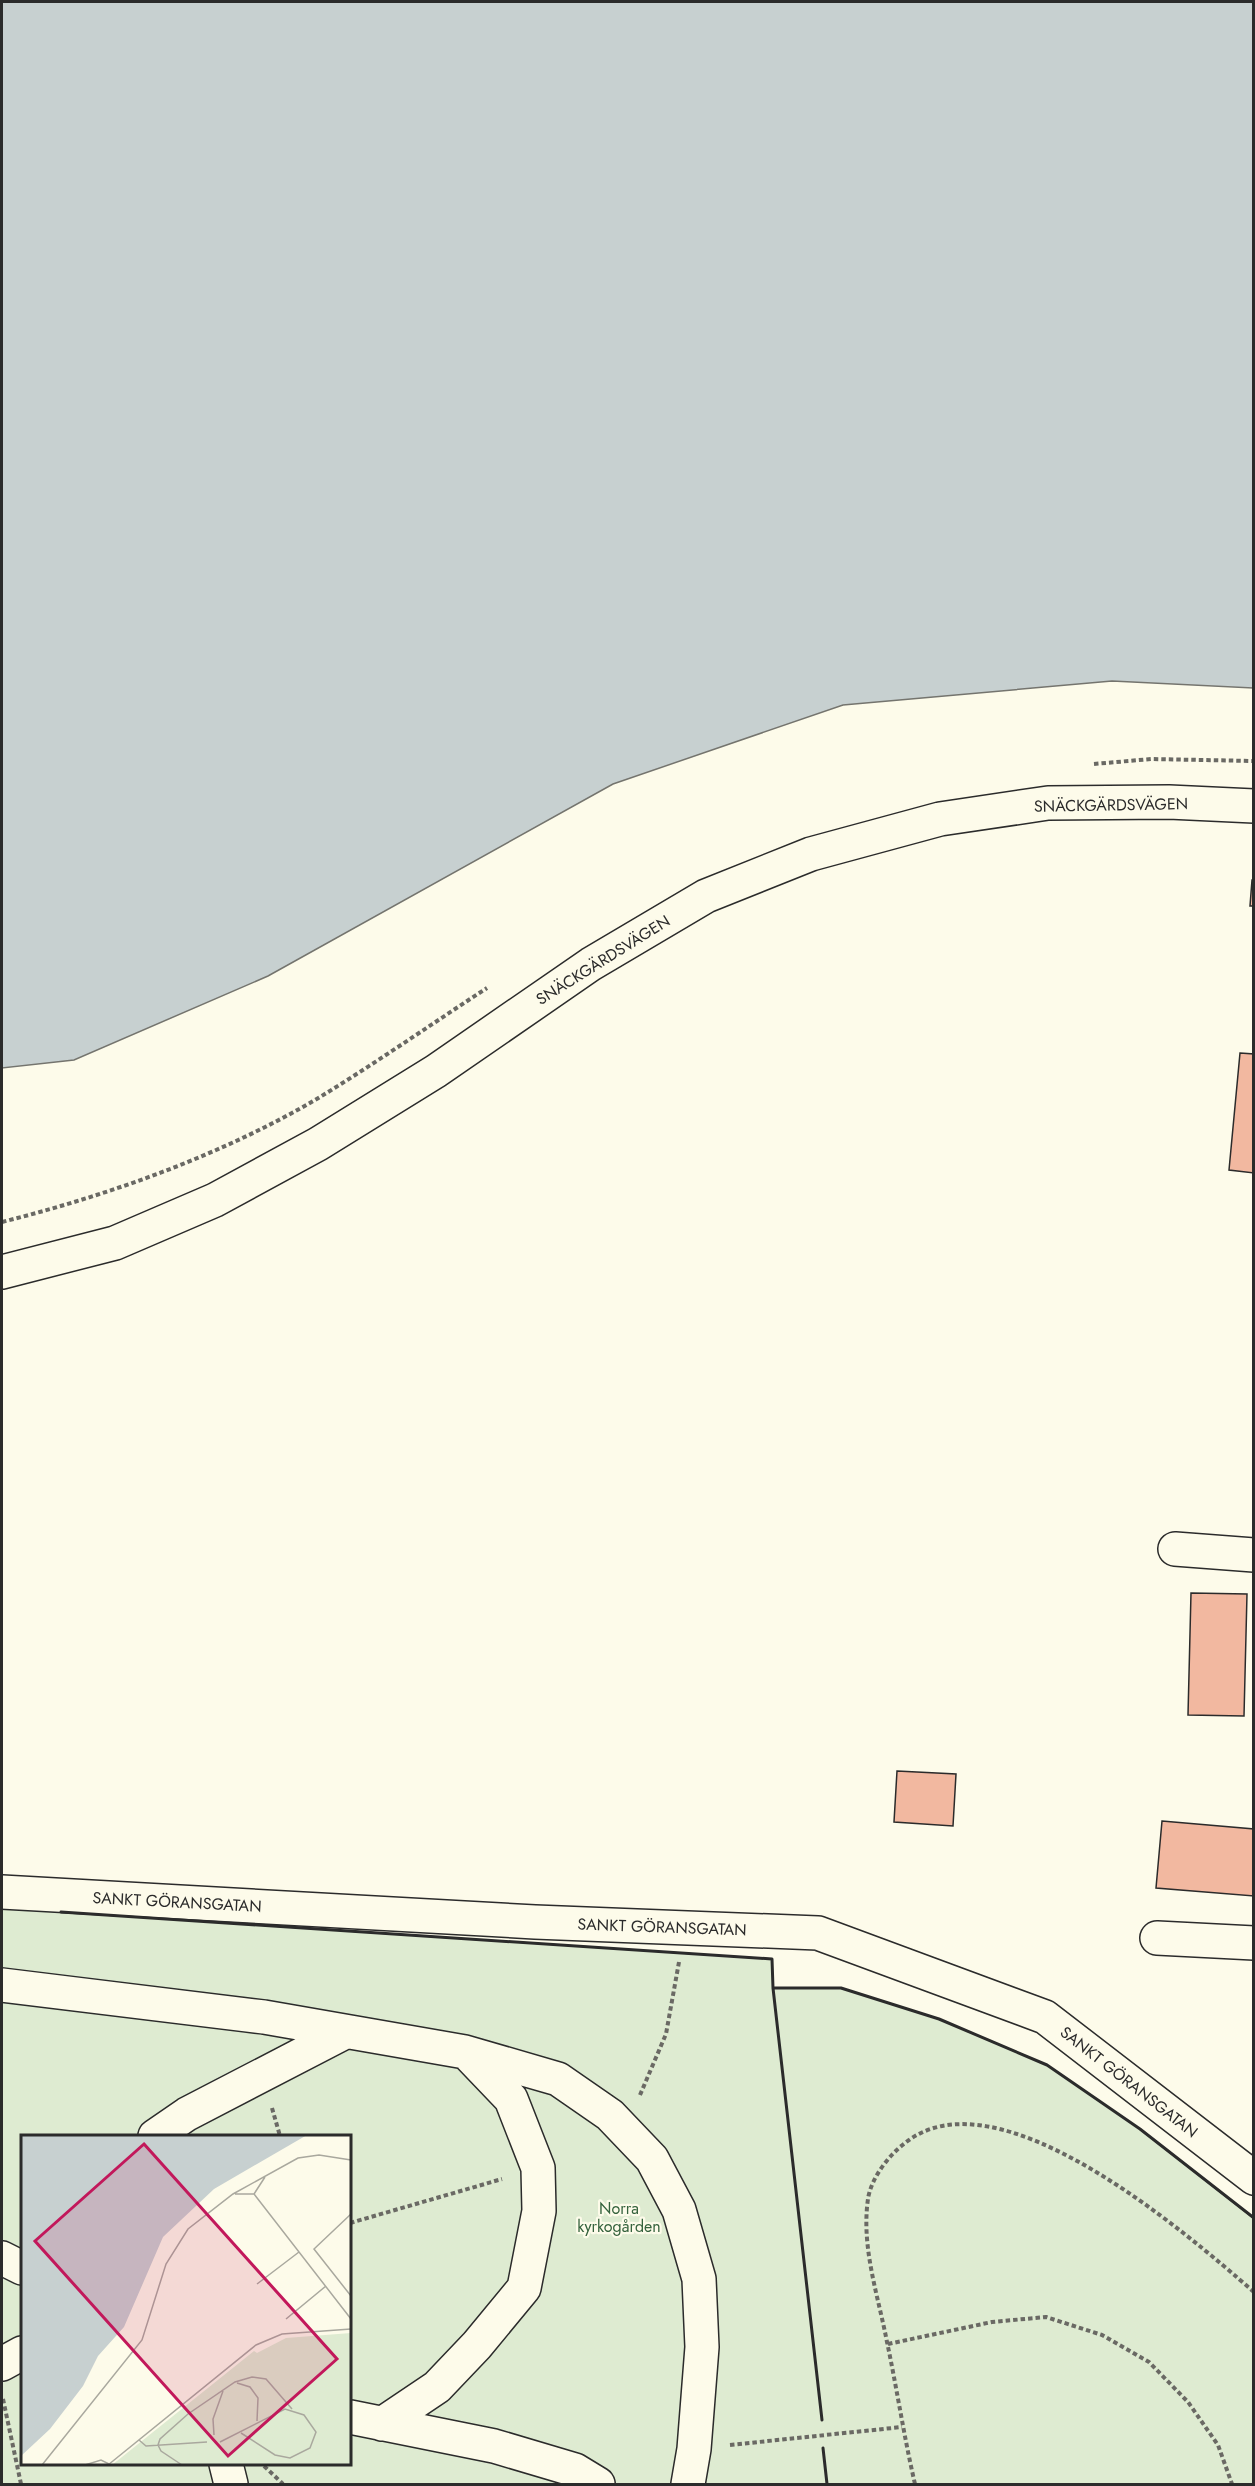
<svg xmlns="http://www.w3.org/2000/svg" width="1255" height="2486" font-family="Jost,sans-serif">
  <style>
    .green { fill: #deebd1; stroke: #74746e; stroke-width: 1.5; fill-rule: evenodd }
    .water { fill: #c7d0d0; stroke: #74746e; stroke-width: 1.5 }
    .building { fill: #f2b8a0; stroke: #2b2b2b; stroke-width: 1.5 }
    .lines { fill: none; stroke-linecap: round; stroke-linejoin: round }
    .minor-casing { stroke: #2b2b2b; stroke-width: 36 }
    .path { stroke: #6a6964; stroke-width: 4; stroke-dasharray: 4.5 3; stroke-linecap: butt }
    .minor { stroke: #fdfbea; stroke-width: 33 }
    .wall { stroke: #2b2b2b; stroke-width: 3 }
    .labels { text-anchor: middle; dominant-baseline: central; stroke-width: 4.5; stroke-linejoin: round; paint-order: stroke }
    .street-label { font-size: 16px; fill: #2b2b2b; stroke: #fdfbea }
    .park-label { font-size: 16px; fill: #34623c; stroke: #fdfbea }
    .inset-road { fill: none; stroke: #a9a89e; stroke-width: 1.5 }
    .view { fill: #c2185b; fill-opacity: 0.15; stroke: #c2185b; stroke-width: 3 }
    .inset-edge { fill: none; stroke: #2b2b2b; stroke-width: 3 }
  </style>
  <rect width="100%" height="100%" fill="#fdfbea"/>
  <path class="green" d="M2,1908L772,1959L773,1988H841L939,2019L1047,2065L1140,2129L1253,2218V2484H2ZM22,2136H350V2464H22Z"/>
  <path class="water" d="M2,2H1253V688L1112,681L843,705L613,784L268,976L74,1060L2,1068Z"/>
  <path class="building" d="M1252,880H1254V906H1250Z
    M1240,1053L1254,1054V1173L1229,1170Z
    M1191,1593L1247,1594L1244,1716L1188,1715Z
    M897,1771L956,1774L953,1826L894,1822Z
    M1162,1821L1254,1829V1896L1156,1888Z"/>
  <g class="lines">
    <defs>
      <path id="minor" d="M2,1272L115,1243L215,1200L318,1144L436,1071L591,964L706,896L811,854L940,819L1048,803L1169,802L1254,806
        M1175,1549L1254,1555
        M2,1892L535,1922L818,1933L1045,2017L1254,2178
        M1157,1938L1254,1943
        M2,1985L264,2017L465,2052L558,2079L610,2115L652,2159L679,2210L699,2279L702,2347L694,2449L688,2484
        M155,2136L187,2114L345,2032
        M2,2258L22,2268
        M2,2364L22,2353
        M350,2417L494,2446L575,2470L598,2484
        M382,2424L437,2387L477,2345L524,2288L539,2211L538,2168L511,2099L467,2053
        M226,2464L231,2484"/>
    </defs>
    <use href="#minor" class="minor-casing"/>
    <path class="path" d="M1094,764L1151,759L1254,761
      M2,1222C109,1195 219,1156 315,1100C373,1065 430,1025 487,988
      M640,2095L666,2034L679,1962
      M272,2108L280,2136
      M350,2223L502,2179
      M888,2344L992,2322L1046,2317L1102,2335L1149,2362L1188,2402L1218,2445L1232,2484
      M3,2399L21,2484
      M730,2445L902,2427
      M264,2466L283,2484
      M915,2484C904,2437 897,2389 887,2342C878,2295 861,2247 868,2199C871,2178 889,2155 905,2143C997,2069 1185,2232 1254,2292"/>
    <use href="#minor" class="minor"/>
    <path class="wall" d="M61,1912L772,1959L773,1988H841L939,2019L1047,2065L1140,2129L1254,2218
      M773,1988L822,2420
      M823,2448L827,2484"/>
  </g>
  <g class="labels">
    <g class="street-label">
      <text transform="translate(1111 805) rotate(-1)">SNÄCKGÄRDSVÄGEN</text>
      <text transform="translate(603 960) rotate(-32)">SNÄCKGÄRDSVÄGEN</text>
      <text transform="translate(177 1902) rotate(3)">SANKT GÖRANSGATAN</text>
      <text transform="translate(662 1927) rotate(2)">SANKT GÖRANSGATAN</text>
      <text transform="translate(1129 2082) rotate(38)">SANKT GÖRANSGATAN</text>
    </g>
    <g class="park-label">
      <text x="619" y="2208">Norra<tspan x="619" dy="18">kyrkogården</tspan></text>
    </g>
  </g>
  <g transform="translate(21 2135)">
    <rect width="330" height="330" fill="#fdfbea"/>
    <path d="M330,198V330H91L233,216L236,218L265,203Z" fill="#deebd1"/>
    <path d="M0,0H286L193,54L142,102L103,192L77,221L62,251L29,294L0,321Z" fill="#c7d0d0"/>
    <path class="inset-road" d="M244,42L233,59L330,184M214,59H233M330,79L293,114L330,161M236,149L278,117M265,184L305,151M216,248L229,252L237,263L236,286M193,300L192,284L202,256M118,305L125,311L186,307M199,307L264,274L283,280L295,297L289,313L269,323L254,320L220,298M21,330L121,205L145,129L167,94L212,59L277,23L298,20L330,25M64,330L80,325L88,329M87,330L235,210L261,199L330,194M161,330L140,316L137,310L139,304L167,279L214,247L231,242L245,244L271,274"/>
    <path class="view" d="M123,9L316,224L207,321L14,106Z"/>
    <rect width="330" height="330" class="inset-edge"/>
  </g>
  <rect width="1255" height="2486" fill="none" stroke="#2b2b2b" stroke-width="6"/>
</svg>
